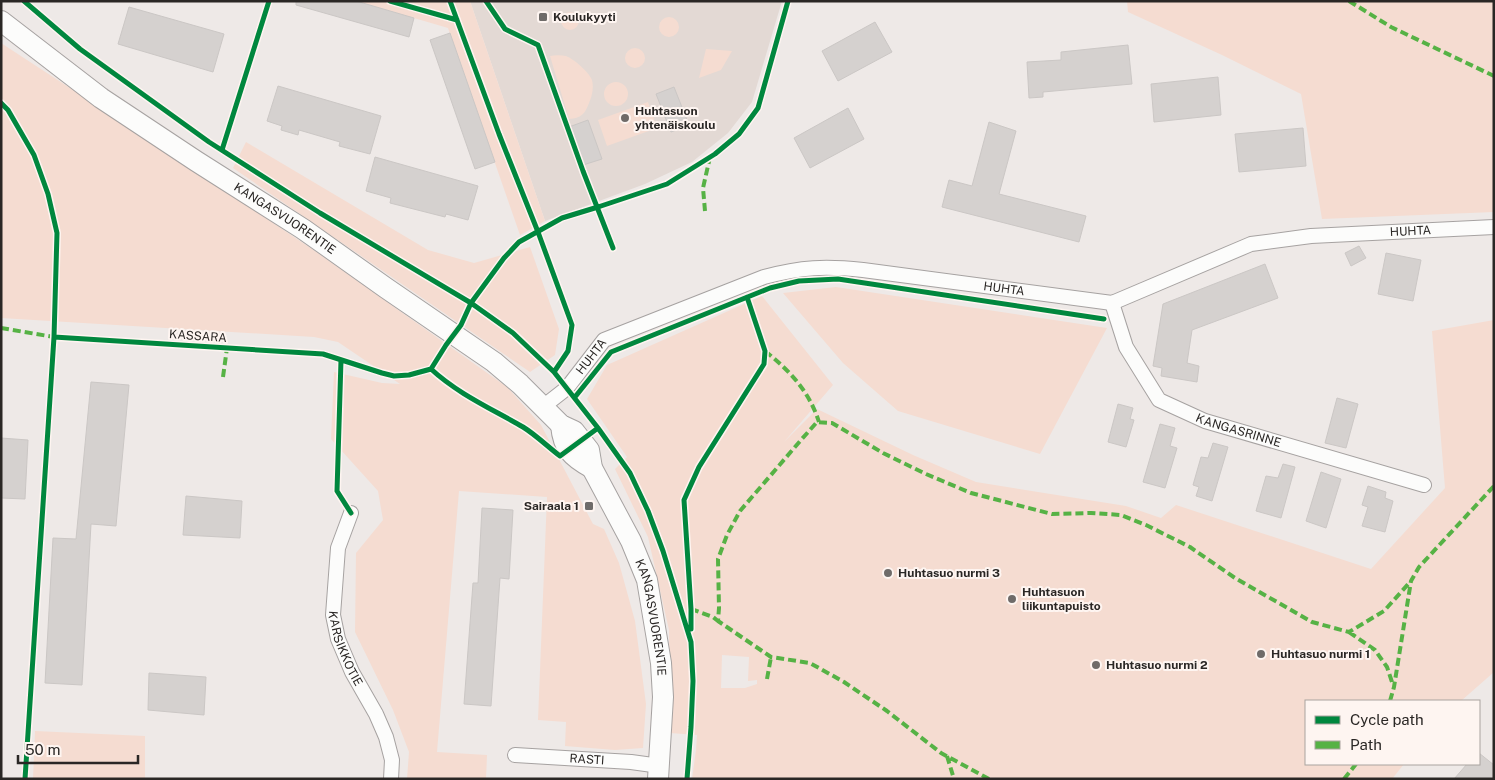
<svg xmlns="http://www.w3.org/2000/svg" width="1495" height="780" font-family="'Public Sans',sans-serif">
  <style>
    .built { fill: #e3d9d4 }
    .green { fill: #f5dcd1; fill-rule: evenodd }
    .building { fill: #d5d1cf; stroke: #cbc7c5 }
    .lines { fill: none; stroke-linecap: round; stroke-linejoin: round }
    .street-casing { stroke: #a6a2a1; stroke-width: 16 }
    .secondary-casing { stroke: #a6a2a1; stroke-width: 22 }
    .street { stroke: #fcfcfb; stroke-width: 14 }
    .secondary { stroke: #fcfcfb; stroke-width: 20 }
    .quiet { stroke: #56b245; stroke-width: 4; stroke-dasharray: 8 4; stroke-linecap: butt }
    .cycleway-casing { stroke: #fef5f1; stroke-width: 8 }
    .cycleway { stroke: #00873e; stroke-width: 5 }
    .poi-dot { fill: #6f6b69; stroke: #fef5f1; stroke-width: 2 }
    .labels { text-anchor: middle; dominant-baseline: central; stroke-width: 4; stroke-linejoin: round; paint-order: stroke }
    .poi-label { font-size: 12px; font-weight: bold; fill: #2a2725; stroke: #fef5f1; text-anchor: start }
    .street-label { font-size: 12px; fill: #2a2725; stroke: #fef5f1 }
  </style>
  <rect width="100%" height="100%" fill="#eee9e7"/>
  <path class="built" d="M470,1H782L752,102L728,133L692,162L645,184L545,221Z"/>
  <path class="green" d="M356,1H470L545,221L520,235L448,28Z
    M1127,1H1494V212L1322,219L1301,94L1222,55L1128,12Z
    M561 21a9 9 0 1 1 18 0a9 9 0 1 1-18 0Z
    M659 27a10 10 0 1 1 20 0a10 10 0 1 1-20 0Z
    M1,43L96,105L315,251L507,387L541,425L593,524L604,529L619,563L635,621L646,704L643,748L615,750L565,746L566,722L538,720L547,497L459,491L437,752L487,755L486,779H407L409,752L393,710L355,632L356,553L383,520L378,491L331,439L334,372L382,383L400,384L338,342L314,337L1,318Z
    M625 58a10 10 0 1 1 20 0a10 10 0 1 1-20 0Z
    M706,49L732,51L721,70L699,78Z
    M550,56C555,55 561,55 566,56C574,59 589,72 592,80C594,88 592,96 589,103C585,114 581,118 569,119Z
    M604 94a12 12 0 1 1 24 0a12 12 0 1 1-24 0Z
    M648,102L657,128L607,146L598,120Z
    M246,142L428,250L474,263L530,247L559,329L555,355L530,372L233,168Z
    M836,287L1107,328L1040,454L898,411L843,363L783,293Z
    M762,296L833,385L784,442L817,409L913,455L976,482L1126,506L1161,518L1176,505L1371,569L1445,488L1432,331L1494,320V672L1461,701H1306V764H1404L1392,779H692L696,750L697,735L670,733L669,630L648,537L615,469L627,457L587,399L607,365ZM722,655L749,657L748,681L757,680V684L745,688H721Z
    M35,731L145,736V779H33Z"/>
  <path class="building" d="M296,1H356L414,18L409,37L296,5Z
    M129,7L224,34L213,72L118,44Z
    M875,22L892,52L838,81L822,51Z
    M450,33L495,162L475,169L430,40Z
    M1128,45L1132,84L1043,92V97L1029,98L1027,62L1061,60V52Z
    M1218,77L1221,115L1154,122L1151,84Z
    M278,86L381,116L370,154L339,146L340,142L299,130L298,135L281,130L282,126L267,121Z
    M674,87L689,125L671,132L656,94Z
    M848,108L864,139L810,168L794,138Z
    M588,120L602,159L583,165L569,127Z
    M989,122L1016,131L999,194L1086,216L1079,242L942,207L949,180L972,186Z
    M1303,128L1306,166L1239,172L1235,134Z
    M375,157L478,186L468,220L446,214L445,217L390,203L391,198L366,191Z
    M1359,246L1366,258L1351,266L1345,253Z
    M1386,253L1421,260L1413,301L1378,294Z
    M1265,264L1278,298L1192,330L1187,363L1199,366L1197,382L1161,376L1162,368L1153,366L1163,304Z
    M91,382L129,385L116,526L91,524L82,685L45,683L53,538L76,539Z
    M1337,398L1358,404L1346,448L1325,443Z
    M1118,404L1133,408L1130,419L1134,420L1126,447L1108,442Z
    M1160,424L1175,428L1170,446L1177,448L1165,488L1143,482Z
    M1,438L28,440L25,499L1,498Z
    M1213,443L1228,447L1212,501L1196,496L1199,487L1193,485L1201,457L1208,458Z
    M1283,464L1295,467L1281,518L1256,511L1266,476L1278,478Z
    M1321,472L1341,479L1326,528L1306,521Z
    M1368,486L1386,492L1385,498L1393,501L1385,532L1362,526L1368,507L1362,505Z
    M186,496L242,501L240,538L183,535Z
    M482,508L513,510L509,579L500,578L491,706L464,704L473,583H478Z
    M149,673L206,677L204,715L148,710Z
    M1479,753L1494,765V779H1454L1467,764H1479Z"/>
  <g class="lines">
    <defs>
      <g id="street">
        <path id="s1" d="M1112,303L1126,347L1159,400L1205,421L1424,485"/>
        <path id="s2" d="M544,406L567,388L604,340L764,277C802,267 825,266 863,270L1112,303L1251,244L1311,236L1494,227"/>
        <path id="s3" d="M351,513L338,548L333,615L338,639L352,672L376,714L386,737L392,760L391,779"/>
        <path id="s4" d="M515,755L631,762L660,766"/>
      </g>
      <g id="secondary">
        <path id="s5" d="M1,21L101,98L196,161L303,229L386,288L494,362L520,384L561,425L574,431L589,450L592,468L631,541L647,580L661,663L663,697L658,779"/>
        <path d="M561,425C563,449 572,457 592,468"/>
      </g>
    </defs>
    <use href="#street" class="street-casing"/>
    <use href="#secondary" class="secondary-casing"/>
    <use href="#street" class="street"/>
    <use href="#secondary" class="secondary"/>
    <path class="quiet" d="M1349,1L1391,27L1494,76
      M705,211L703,188L710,157
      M1,328L54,337
      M765,351C790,371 809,391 819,422
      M223,377L227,348
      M691,609L713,617L718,621
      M1349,632L1375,650L1387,667L1393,685
      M767,679L771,657
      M1390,701L1394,687L1411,581L1419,567L1494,486
      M947,756L954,779
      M989,779L941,753L887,711L844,682L810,663L771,657L718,621L719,608L718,559L727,535L740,511L801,440L817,422L832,423L883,453L926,474L971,493L1052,514L1091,513L1121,515L1146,525L1190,547L1235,578L1312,622L1349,632L1384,611L1411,581
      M1344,779L1356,764"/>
    <defs>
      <path id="cycleway" d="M24,1L80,49L209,142L320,213L471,303L513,333L554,372L598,428L630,473L648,511L663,551L691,642L693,681L691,727L687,779
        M390,1L457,20
        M450,1L499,134L538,232L572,325L568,351L554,372
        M486,1L505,29L538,45L583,171L613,248
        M1,103L8,110L34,155L48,194L57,233L54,337L25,779
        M222,150L269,1
        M54,337L323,354L382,373L394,376L409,375L431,369L446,345L461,325L471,303L504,258L519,242L562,218L598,207L667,184L715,154L739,134L758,108L788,1
        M341,360L337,491L351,513
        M431,369C458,394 492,409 523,427C536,435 548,447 560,456L598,428
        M575,397L611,352L770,288L799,281L838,279L1104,319
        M691,629V609L684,500L699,467L764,364L765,351L747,297"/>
    </defs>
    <use href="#cycleway" class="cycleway-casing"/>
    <use href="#cycleway" class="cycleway"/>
  </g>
  <g class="poi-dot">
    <rect x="538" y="12" width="10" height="10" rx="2.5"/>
    <circle cx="625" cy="118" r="5"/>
    <rect x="584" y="501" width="10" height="10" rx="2.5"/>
    <circle cx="888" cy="573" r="5"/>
    <circle cx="1012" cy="599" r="5"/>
    <circle cx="1261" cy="654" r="5"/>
    <circle cx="1096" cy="665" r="5"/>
  </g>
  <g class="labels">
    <g class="poi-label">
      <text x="553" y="17">Koulukyyti</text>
      <text x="635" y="111">Huhtasuon<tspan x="635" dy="14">yhtenäiskoulu</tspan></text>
      <text x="579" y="506" text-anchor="end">Sairaala 1</text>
      <text x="898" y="573">Huhtasuo nurmi 3</text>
      <text x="1022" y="592">Huhtasuon<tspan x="1022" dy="14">liikuntapuisto</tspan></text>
      <text x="1271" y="654">Huhtasuo nurmi 1</text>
      <text x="1106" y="665">Huhtasuo nurmi 2</text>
    </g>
    <g class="street-label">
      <text stroke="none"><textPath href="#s5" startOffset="346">KANGASVUORENTIE</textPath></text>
      <text stroke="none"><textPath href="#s2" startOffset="924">HUHTA</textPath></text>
      <text stroke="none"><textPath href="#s2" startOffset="504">HUHTA</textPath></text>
      <text transform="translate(198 336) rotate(4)">KASSARA</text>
      <text stroke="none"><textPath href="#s2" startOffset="69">HUHTA</textPath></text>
      <text stroke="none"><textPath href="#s1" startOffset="194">KANGASRINNE</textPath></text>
      <text stroke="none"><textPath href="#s5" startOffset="911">KANGASVUORENTIE</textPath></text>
      <text stroke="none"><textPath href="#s3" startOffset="140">KARSIKKOTIE</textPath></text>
      <text stroke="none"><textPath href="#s4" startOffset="72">RASTI</textPath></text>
    </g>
  </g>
  <rect width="1495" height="780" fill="none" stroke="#2a2725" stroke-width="5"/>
  <rect x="1305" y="700" width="175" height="65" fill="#fef5f1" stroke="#a9a39f"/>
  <rect x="1315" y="716" width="25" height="8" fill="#00873e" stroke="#a9a39f"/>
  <text x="1350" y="725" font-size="15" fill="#2a2725">Cycle path</text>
  <rect x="1315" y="741" width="25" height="8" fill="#56b245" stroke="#a9a39f"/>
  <text x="1350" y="750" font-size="15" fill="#2a2725">Path</text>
  <path d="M18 755v8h120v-8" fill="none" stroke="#2a2725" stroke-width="2.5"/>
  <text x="25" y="755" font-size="15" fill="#2a2725" stroke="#fef5f1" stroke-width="4" paint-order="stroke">50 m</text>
</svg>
